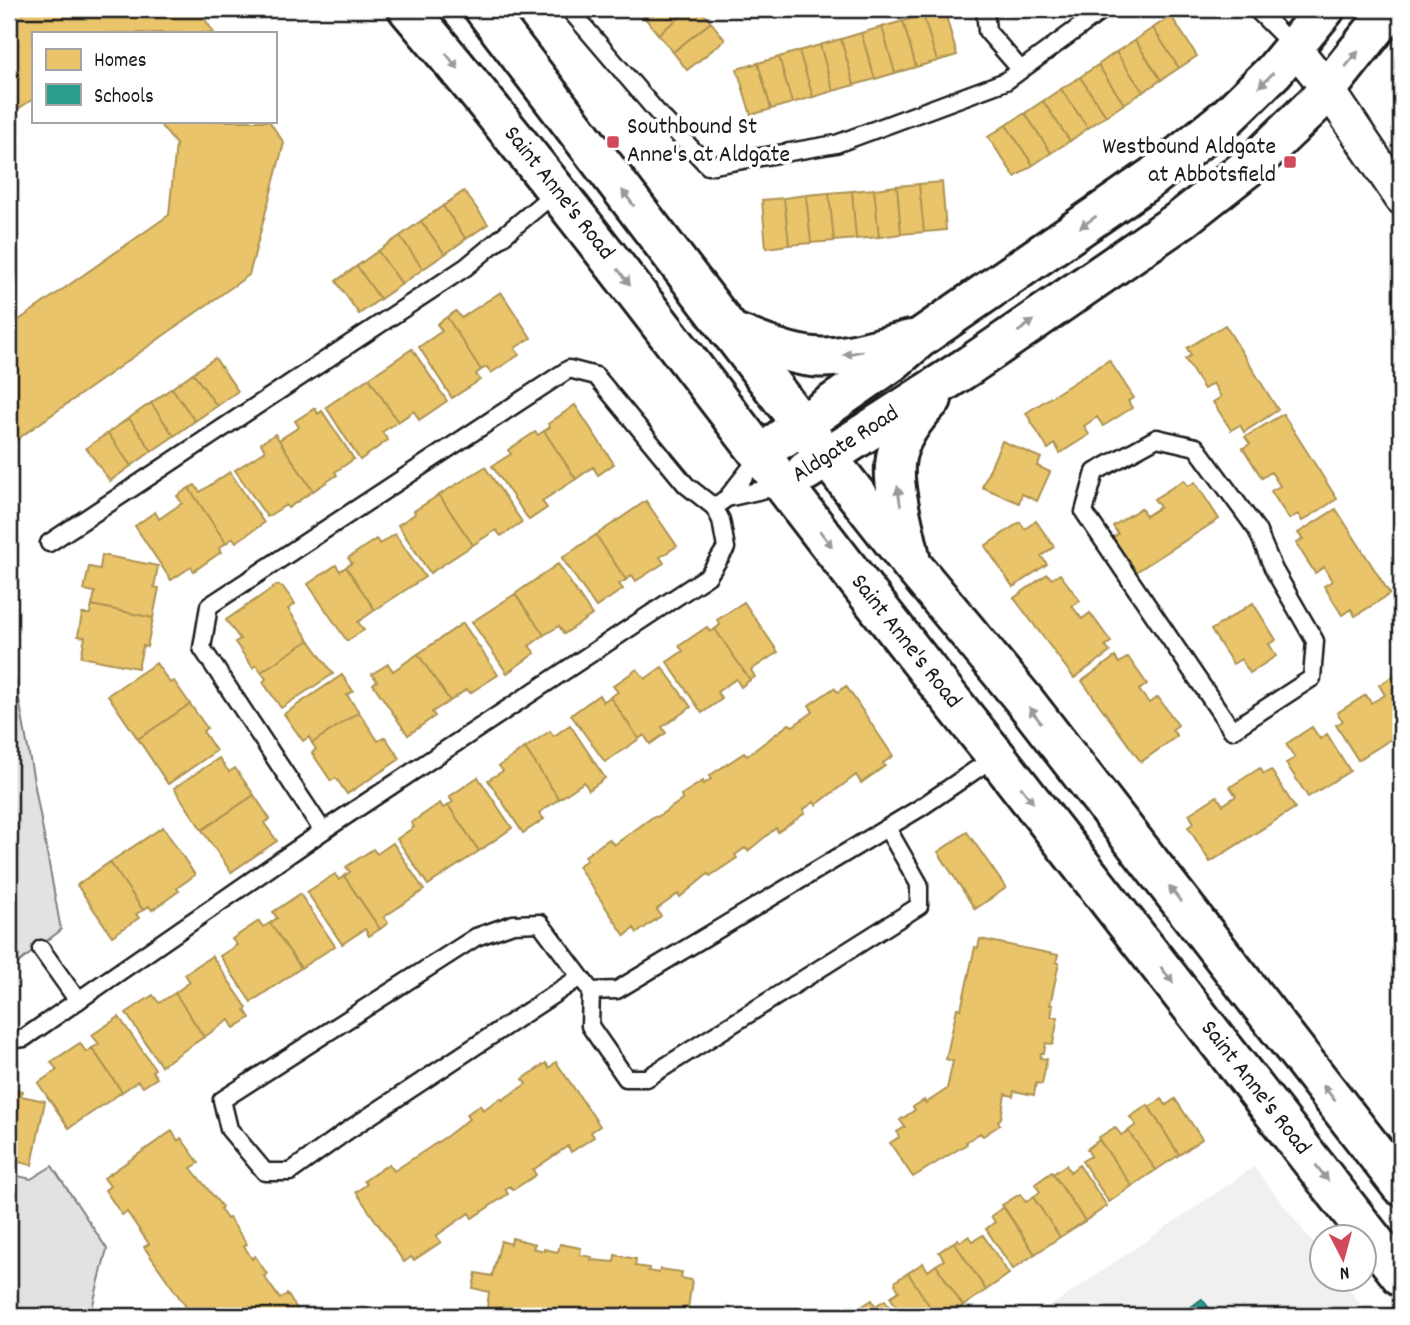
<svg xmlns="http://www.w3.org/2000/svg" width="1410" height="1325" font-family="Dekko,sans-serif">
  <style>
    .built { fill: #f0f0f0 }
    .green { fill: #e2e2e2; stroke: #7f7f7f; stroke-width: 2 }
    .homes { fill: #e9c46a; stroke: #ac9253; stroke-width: 2 }
    .schools { fill: #2a9d8f; stroke: #26766c; stroke-width: 2 }
    .lines { fill: none; stroke-linecap: round; stroke-linejoin: round }
    .lane-casing { stroke: #1c1c1c; stroke-width: 21 }
    .street-casing { stroke: #1c1c1c; stroke-width: 37 }
    .secondary-casing { stroke: #1c1c1c; stroke-width: 44 }
    .lane { stroke: #fff; stroke-width: 16 }
    .street { stroke: #fff; stroke-width: 32 }
    .secondary { stroke: #fff; stroke-width: 38 }
    .oneway { fill: #999 }
    .poi-dot { fill: #d1495b; stroke: #fff; stroke-width: 2.5 }
    .labels { text-anchor: middle; dominant-baseline: central; stroke-width: 7; stroke-linejoin: round; paint-order: stroke }
    .poi-label { font-size: 24px; fill: #1c1c1c; stroke: #fff; text-anchor: start }
    .street-label { font-size: 24px; fill: #1c1c1c; stroke: #fff }
  </style>
  <rect width="100%" height="100%" fill="#fff"/>
  <filter id="ink" filterUnits="userSpaceOnUse"><feTurbulence type="fractalNoise" baseFrequency=".0143" numOctaves="2"/><feDisplacementMap in="SourceGraphic" scale="14" xChannelSelector="R" yChannelSelector="G"/><feConvolveMatrix kernelMatrix="1 2 1 2 8 2 1 2 1" color-interpolation-filters="sRGB"/></filter>
  <g filter="url(#ink)">
    <path class="built" d="M1254,1167L1322,1255V1280H1342L1370,1316H1036Z"/>
    <path class="green" d="M9,644L61,930L9,970Z
      M52,1166L107,1249L90,1316H9V1174L31,1179Z"/>
    <path class="homes" d="M11,9H198L214,33H33V99L9,115V10Z
      M654,9H691L658,34L644,17Z
      M691,9H700L711,22L673,52L658,34Z
      M944,9L957,55L937,61L923,15Z
      M923,15L937,61L916,67L903,21Z
      M1171,16L1197,56L1179,68L1153,28Z
      M903,21L916,67L895,73L882,27Z
      M711,22L725,40L687,70L673,52Z
      M882,27L895,73L875,79L861,33Z
      M1153,28L1179,68L1161,80L1135,40Z
      M861,33L875,79L854,85L841,39Z
      M841,39L854,85L833,91L820,45Z
      M1135,40L1161,80L1143,92L1116,52Z
      M820,45L833,91L813,97L799,51Z
      M799,51L813,97L792,103L779,57Z
      M1116,52L1143,92L1124,104L1098,65Z
      M779,57L792,103L771,109L758,63Z
      M758,63L771,109L751,115L737,69Z
      M1098,65L1124,104L1106,116L1080,77Z
      M1080,77L1106,116L1088,128L1061,89Z
      M1061,89L1088,128L1070,141L1043,101Z
      M1043,101L1070,141L1051,153L1025,113Z
      M1025,113L1051,153L1033,165L1006,125Z
      M157,121H269L284,143L249,275L9,445V327L169,215L176,144Z
      M1006,125L1033,165L1015,177L988,137Z
      M942,182L946,230L924,232L919,184Z
      M919,184L924,232L901,234L897,186Z
      M897,186L901,234L879,237L874,189Z
      M874,189L879,237L856,239L852,191Z
      M464,191L488,224L466,239L443,206Z
      M852,191L856,239L834,241L829,193Z
      M829,193L834,241L811,243L806,195Z
      M806,195L811,243L789,245L784,198Z
      M784,198L789,245L766,248L762,200Z
      M443,206L466,239L445,254L421,221Z
      M421,221L445,254L423,269L400,236Z
      M400,236L423,269L402,284L378,251Z
      M378,251L402,284L380,299L357,266Z
      M357,266L380,299L359,314L336,281Z
      M501,292L531,338L515,348L519,355L491,373L487,367L481,370L447,317L456,311L461,318Z
      M447,317L481,370L476,374L480,380L452,398L419,347L442,331L437,324Z
      M1225,325L1278,410L1244,432L1240,425L1231,430L1213,402L1221,397L1213,383L1204,389L1185,359L1191,355L1187,348Z
      M412,349L447,401L419,420L414,411L398,422L369,378Z
      M215,358L238,391L217,406L193,373Z
      M1109,360L1134,398L1128,401L1132,408L1103,426L1097,417L1084,426L1089,435L1060,453L1055,444L1048,449L1026,413Z
      M193,373L217,406L195,421L172,388Z
      M369,378L398,422L382,432L388,440L360,460L326,407Z
      M172,388L195,421L174,436L151,403Z
      M151,403L174,436L152,451L129,418Z
      M575,405L614,464L598,475L593,467L576,479L544,431L550,427L548,424Z
      M315,408L318,414L322,411L354,459L335,472L337,475L313,491L279,440L299,427L295,421Z
      M1283,414L1337,499L1302,521L1298,514L1289,519L1271,491L1280,486L1271,472L1262,478L1243,448L1250,444L1245,437Z
      M129,418L152,451L131,466L108,433Z
      M544,431L576,479L542,501L547,508L529,520L492,466L511,454L508,450L535,432L538,435Z
      M108,433L131,466L110,481L86,448Z
      M275,434L313,491L288,508L286,505L267,517L235,470L265,451L261,443Z
      M1002,441L1041,458L1037,466L1050,472L1037,501L1022,494L1019,503L982,487Z
      M485,467L522,522L501,536L496,530L473,545L439,495Z
      M230,472L264,523L236,542L233,538L226,543L189,488L195,485L200,492Z
      M1184,480L1188,486L1195,482L1219,519L1134,573L1112,538L1118,534L1113,526L1141,508L1146,516L1160,507L1154,499Z
      M189,488L226,543L219,548L221,552L194,571L191,567L171,580L135,526L155,512L159,519L182,503L177,496Z
      M439,495L473,545L430,573L398,525L415,514L414,511Z
      M646,501L677,546L660,557L664,563L636,581L632,575L626,580L596,535Z
      M1336,509L1390,594L1355,616L1351,609L1342,615L1324,586L1332,581L1324,567L1315,573L1296,543L1303,539L1298,533Z
      M1036,521L1054,547L1041,556L1047,564L1013,587L985,546L1020,522L1025,529Z
      M395,534L425,577L375,610L346,567L352,563L348,558L376,539L380,544Z
      M596,535L626,580L619,584L623,589L596,607L562,558Z
      M102,555L158,566L154,587L159,588L153,618L92,605L95,592L84,590L89,567L100,569Z
      M558,564L592,615L564,634L559,626L544,635L515,594Z
      M336,565L340,571L346,567L375,610L358,622L364,630L347,641L308,584Z
      M1047,574L1052,579L1060,574L1080,601L1072,606L1082,619L1090,613L1111,642L1105,646L1110,652L1074,678L1014,598Z
      M277,585L283,587L295,604L288,609L309,640L261,672L256,665L253,668L235,642L240,639L226,620Z
      M515,594L544,635L529,646L535,653L507,673L472,622Z
      M744,602L778,652L751,670L755,677L750,680L715,629L720,625L717,620Z
      M1253,603L1276,640L1269,644L1276,656L1250,673L1241,659L1233,664L1211,630Z
      M92,605L153,618L147,647L143,646L138,668L81,657L85,637L78,636L82,614H90Z
      M463,623L498,675L470,693L467,689L450,701L418,654Z
      M707,627L710,632L715,629L750,680L741,687L736,679L717,692L722,699L702,713L667,662L683,651L679,646Z
      M309,640L333,674L281,708L263,682L266,679L261,672Z
      M418,654L450,701L432,712L435,716L408,735L373,684L377,681L372,674L388,664L393,671Z
      M1115,657L1119,663L1128,657L1147,684L1139,690L1149,703L1158,697L1178,725L1172,730L1177,736L1141,762L1082,681Z
      M156,663L170,683L174,681L190,704L138,739L108,695Z
      M662,667L691,707L662,727L666,733L650,744L644,735L639,739L610,697L618,692L613,686L637,669L645,679Z
      M1401,671V733L1358,760L1336,725L1343,721L1337,713L1366,695L1371,703L1385,695L1379,685Z
      M342,675L353,691L347,695L359,712L312,743L309,737L303,741L284,714Z
      M846,686L893,756L883,763L885,766L861,783L856,775L816,805L814,802L803,810L805,813L778,832L776,828L748,851L745,848L735,855L737,858L710,876L708,874L680,897L678,894L657,909L661,916L637,933L634,928L625,936L578,866L587,860L585,856L609,839L614,845L654,816L657,817L682,800L681,795L703,781L704,784L711,779L709,776L744,753L747,756L789,724L793,726L813,712L809,705L834,688L838,692Z
      M599,695L603,702L610,697L639,739L605,762L571,715Z
      M190,704L207,728L203,731L216,751L168,784L138,739Z
      M359,712L378,741L385,737L400,759L347,794L336,778L331,781L312,753L316,749L312,743Z
      M570,725L605,778L589,790L584,782L559,799L525,748L550,731L554,736Z
      M1312,727L1320,739L1327,734L1350,771L1308,797L1286,763L1295,758L1286,744Z
      M525,748L559,799L539,813L544,819L523,833L488,780L503,771L499,766Z
      M219,758L229,772L235,768L254,795L202,830L174,788Z
      M1260,768L1264,774L1271,770L1295,808L1210,862L1188,827L1194,823L1189,814L1217,796L1223,805L1236,796L1230,787Z
      M478,777L512,828L479,851L448,805L453,802L449,797Z
      M254,795L270,819L264,823L277,841L231,872L202,830Z
      M440,803L443,808L448,805L479,851L428,885L397,839L414,827L411,823Z
      M163,827L195,875L177,888L179,891L152,910L149,906L143,910L110,862Z
      M967,832L1006,888L975,909L938,852Z
      M393,843L424,890L384,917L388,923L380,929L344,876L350,872L346,867L373,849L377,854Z
      M110,862L143,910L136,914L139,918L112,936L77,885Z
      M335,874L339,880L344,876L380,929L369,936L365,929L342,944L307,892Z
      M300,894L335,946L301,968L270,923L277,918L273,912Z
      M259,921L263,927L270,923L301,968L251,1002L220,956L237,945L232,939Z
      M980,939L1058,955L1056,962L1059,963L1050,1005H1053L1051,1017H1058L1053,1044L1046,1043L1044,1053H1041L1040,1058L1047,1059L1042,1084L1036,1083L1034,1095L1014,1091L1013,1096L1005,1094L1001,1118L998,1121L1000,1125L983,1136L980,1133L966,1142L967,1144L913,1177L890,1143L899,1137L897,1132L905,1127L900,1120L915,1110L913,1107L924,1100L926,1103L947,1089L953,1061L946,1059L957,1008L961,1009L975,947L978,948Z
      M212,956L247,1008L245,1010L250,1018L234,1028L229,1020L204,1037L175,993L190,982L185,974Z
      M175,993L204,1037L161,1066L126,1013L153,995L159,1003Z
      M119,1017L155,1069L152,1071L157,1078L143,1087L138,1081L122,1092L92,1048L99,1044L92,1035Z
      M80,1043L86,1052L92,1048L122,1092L69,1128L38,1083L57,1070L51,1062Z
      M556,1062L600,1126L591,1132L594,1137L571,1152L568,1146L533,1170L536,1175L513,1190L510,1186L505,1189L508,1194L472,1218L469,1213L436,1236L441,1242L414,1260L411,1257L404,1262L356,1192L367,1184L364,1181L389,1164L394,1171L447,1136L469,1119L466,1115L480,1105L483,1110L501,1098L502,1100L526,1084L523,1079L546,1063L549,1068Z
      M9,1088L22,1091L21,1096L45,1101L32,1165L9,1160Z
      M1162,1099L1166,1105L1175,1099L1202,1139L1179,1155L1149,1107Z
      M1148,1105L1179,1155L1156,1170L1128,1131L1136,1125L1130,1117Z
      M1115,1127L1121,1135L1128,1131L1156,1170L1132,1186L1098,1138Z
      M172,1131L178,1141L181,1138L199,1163L191,1168L222,1207L220,1209L227,1219L229,1218L247,1244L244,1246L252,1259L255,1256L267,1274L264,1276L280,1299L287,1294L302,1316H198L193,1309L189,1311L144,1247L149,1244L127,1212L122,1215L105,1190L110,1186L104,1178Z
      M1099,1140L1132,1186L1109,1202L1082,1161L1091,1156L1087,1149Z
      M1066,1165L1070,1172L1079,1165L1107,1206L1085,1221L1053,1174Z
      M1052,1172L1085,1221L1060,1237L1033,1197L1040,1192L1035,1184Z
      M1020,1194L1026,1202L1033,1197L1060,1237L1035,1254L1002,1205Z
      M1004,1207L1035,1254L1013,1269L986,1229L995,1222L991,1216Z
      M983,1235L1009,1274L986,1290L954,1242L958,1239L960,1242L969,1236L973,1241Z
      M512,1238L535,1244L533,1248L544,1251V1249L558,1252L560,1244L581,1248L580,1255L592,1257L591,1260L614,1262L615,1255L636,1259L635,1266L649,1268L648,1271L659,1273L660,1269L682,1272L681,1278L692,1280L687,1316H486L489,1292L473,1288L476,1273L492,1276L501,1241L511,1244Z
      M954,1242L986,1290L963,1306L936,1265L944,1260L939,1252Z
      M923,1263L928,1271L936,1265L963,1306L947,1316H936L908,1273Z
      M908,1273L936,1316H903L890,1297L899,1291L895,1284L896,1281Z
      M872,1300L875,1306L885,1300L896,1316H863L858,1309Z
      M857,1308L863,1316H844Z"/>
    <path class="schools" d="M1202,1299L1215,1316H1179Z"/>
    <g class="lines">
      <defs>
        <path id="lane" d="M569,9L657,112L708,166L836,144L1006,81L1104,9
          M985,9L987,31L1021,70
          M1256,9L1294,47
          M1157,438L1196,447L1257,530L1274,570L1315,641L1312,678L1232,730L1084,512L1095,472Z
          M727,498L760,456
          M714,507L727,498L784,485
          M49,543L466,267L557,191
          M41,949L78,1001
          M580,977L347,1131L290,1172H265L229,1129L222,1100L476,937L513,924L540,923L591,991L617,990L920,808L996,756
          M591,991L590,1026L626,1078H647L919,906V884L887,828
          M9,1040L24,1038L323,831L708,576L726,548L721,520L714,507L686,485L596,376L569,369L209,606L202,648L323,831"/>
        <path id="street" d="M1294,47L1328,89L1401,198"/>
        <g id="secondary">
          <path id="s1" d="M408,9C613,251 796,510 996,756L1401,1276"/>
          <path d="M484,9L801,424L911,564L1024,700L1401,1186"/>
          <path d="M729,331C756,341 784,354 813,357C845,360 880,347 911,340"/>
          <path d="M780,440L892,362L920,338L1154,176L1228,116L1274,71L1325,9"/>
          <path d="M806,471L970,365L1182,219L1257,160L1317,102L1391,9"/>
          <path d="M910,557C905,531 893,491 895,465C896,441 916,415 932,399"/>
        </g>
      </defs>
      <use href="#lane" class="lane-casing"/>
      <use href="#street" class="street-casing"/>
      <use href="#secondary" class="secondary-casing"/>
      <use href="#lane" class="lane"/>
      <use href="#street" class="street"/>
      <use href="#secondary" class="secondary"/>
    </g>
    <defs><path id="oneway-solid" d="M-6-.8H1V-3.2L6.5 0L1 3.2V.8H-6Z" transform="scale(1.75)"/></defs>
    <g class="oneway">
      <use href="#oneway-solid" transform="translate(1352 59) rotate(-50)"/>
      <use href="#oneway-solid" transform="translate(452 61) rotate(51)"/>
      <use href="#oneway-solid" transform="translate(1266 80) rotate(136)"/>
      <use href="#oneway-solid" transform="translate(628 198) rotate(-127)"/>
      <use href="#oneway-solid" transform="translate(1088 222) rotate(145)"/>
      <use href="#oneway-solid" transform="translate(624 277) rotate(52)"/>
      <use href="#oneway-solid" transform="translate(1026 326) rotate(-35)"/>
      <use href="#oneway-solid" transform="translate(853 353) rotate(168)"/>
      <use href="#oneway-solid" transform="translate(899 496) rotate(-99)"/>
      <use href="#oneway-solid" transform="translate(826 539) rotate(52)"/>
      <use href="#oneway-solid" transform="translate(1035 715) rotate(-128)"/>
      <use href="#oneway-solid" transform="translate(1027 795) rotate(52)"/>
      <use href="#oneway-solid" transform="translate(1175 894) rotate(-128)"/>
      <use href="#oneway-solid" transform="translate(1167 975) rotate(52)"/>
      <use href="#oneway-solid" transform="translate(1329 1093) rotate(-128)"/>
      <use href="#oneway-solid" transform="translate(1322 1173) rotate(52)"/>
    </g>
  </g>
  <g class="poi-dot">
    <rect x="606" y="135" width="14" height="14" rx="3.5"/>
    <rect x="1283" y="155" width="14" height="14" rx="3.5"/>
  </g>
  <g class="labels">
    <g class="poi-label">
      <text x="627" y="128">Southbound St<tspan x="627" dy="28">Anne's at Aldgate</tspan></text>
      <text x="1276" y="148" text-anchor="end">Westbound Aldgate<tspan x="1276" dy="28">at Abbotsfield</tspan></text>
    </g>
    <g class="street-label">
      <text stroke="none"><textPath href="#s1" startOffset="238">Saint Anne's Road</textPath></text>
      <text transform="translate(846 445) rotate(-33)">Aldgate Road</text>
      <text stroke="none"><textPath href="#s1" startOffset="805">Saint Anne's Road</textPath></text>
      <text stroke="none"><textPath href="#s1" startOffset="1372">Saint Anne's Road</textPath></text>
    </g>
  </g>
  <rect width="1410" height="1325" fill="none" stroke="#fff" stroke-width="35"/>
  <rect x="18" y="18" width="1375" height="1290" fill="none" stroke="#1c1c1c" stroke-width="2.5" filter="url(#ink)"/>
  <rect x="32" y="32" width="245" height="91" fill="#ffffff" stroke="#a4a4a4" stroke-width="2"/>
  <rect x="46" y="49" width="35" height="21" fill="#e9c46a" stroke="#a4a4a4" stroke-width="2"/>
  <text x="94" y="66" font-size="21" fill="#1c1c1c">Homes</text>
  <rect x="46" y="84" width="35" height="21" fill="#2a9d8f" stroke="#a4a4a4" stroke-width="2"/>
  <text x="94" y="102" font-size="21" fill="#1c1c1c">Schools</text>
  <g transform="translate(1343 1258) rotate(174)"><circle r="33" fill="#ffffff" stroke="#a4a4a4" stroke-width="2"/>
  <path d="M0-5L12 26L0 18L-12 26Z" fill="#d1495b"/>
  <text y="-10" font-size="19" font-weight="bold" text-anchor="middle" fill="#1c1c1c">N</text>
  </g>
</svg>
